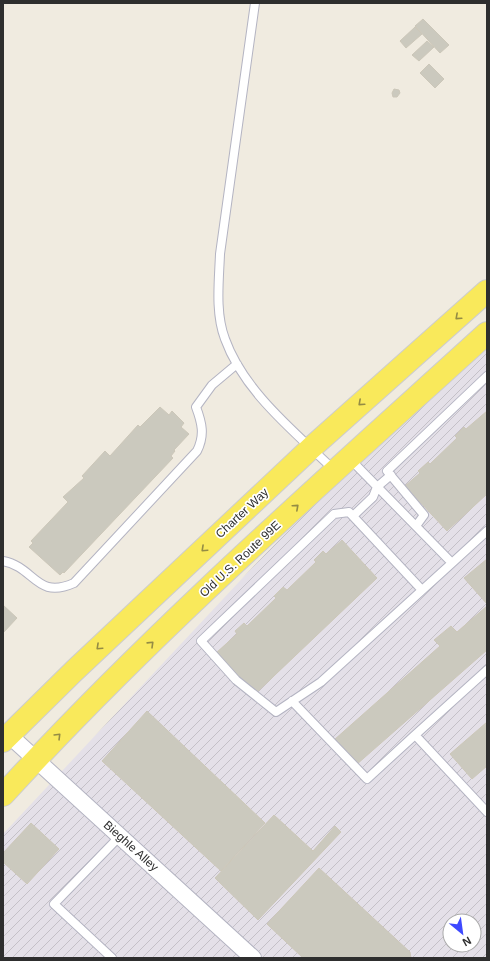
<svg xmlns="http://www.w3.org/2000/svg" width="490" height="961" font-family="Helvetica,sans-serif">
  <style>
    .industrial { fill: url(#industrial-furrows); fill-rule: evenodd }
    .building { fill: #cbc9be; stroke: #ccc7b9 }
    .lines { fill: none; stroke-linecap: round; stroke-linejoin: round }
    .lane-casing { stroke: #b4b4c2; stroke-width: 10 }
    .street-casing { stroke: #b4b4c2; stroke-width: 18 }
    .primary-casing { stroke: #cdcdcd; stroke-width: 24 }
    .lane { stroke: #fff; stroke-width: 8 }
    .street { stroke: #fff; stroke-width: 16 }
    .primary { stroke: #f9e95b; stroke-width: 22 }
    .oneway { stroke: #948c44 }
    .labels { text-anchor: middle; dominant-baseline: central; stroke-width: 3.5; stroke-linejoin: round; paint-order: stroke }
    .street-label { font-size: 12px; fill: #2e2e2e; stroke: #fff }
  </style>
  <defs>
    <pattern id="industrial-furrows" width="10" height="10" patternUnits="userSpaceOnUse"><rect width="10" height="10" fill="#e4e0e8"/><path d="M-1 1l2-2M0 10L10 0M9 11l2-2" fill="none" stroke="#c4c0c7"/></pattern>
  </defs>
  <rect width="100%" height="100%" fill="#f0ebe0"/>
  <path class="industrial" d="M487,348V958H3V834L328,487ZM450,921H474V945H450Z"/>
  <path class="building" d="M423,19L449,45L440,53L415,26Z
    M415,27L422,34L406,48L400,41Z
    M427,41L434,47L419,61L412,55Z
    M429,64L444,79L435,88L420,73Z
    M394,89L399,90L400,93L397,97H393L392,93Z
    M160,407L169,415L172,411L184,423L181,427L189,434L174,450L175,451L171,456L173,458L64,573L63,572L60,575L29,547L33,543L31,541L68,502L63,497L84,478L82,476L105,451L110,456L138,425L140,427Z
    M487,411V494L447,531L405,486L420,473L418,471L428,462L430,464L457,438L455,436L464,427L466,429Z
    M342,540L377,578L255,694L216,653L237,634L235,631L244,623L247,626L276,598L274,596L283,587L287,590L316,562L314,560L323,551L326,554Z
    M487,559V604L464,578Z
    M3,605L17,618L3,633Z
    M487,606V650L356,765L334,740L440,646L434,640L451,626L457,632Z
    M147,711L265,823L221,871L102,761Z
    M487,722V766L472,779L450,754Z
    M274,815L313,851L335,826L341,832L258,920L215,878Z
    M31,823L59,849L27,884L3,862V853Z
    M319,868L410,952L411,958H303L267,924Z"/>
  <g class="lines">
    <defs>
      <path id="lane" d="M255,3L220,254C219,281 215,313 225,339C244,392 295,432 334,470
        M350,459L452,563L321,682L276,712L236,680L201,641L334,514L349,512L422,590
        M353,516L373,497L377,487L391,475
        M416,526L424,515L387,471L487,376
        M3,561C35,567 36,600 74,583L197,451C205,435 202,423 196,407L212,385L237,364
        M452,563L487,531
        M487,670L415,735L487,812
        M292,701L367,779L415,735
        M112,958L54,904L120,836"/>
      <path id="street" d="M9,735L253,958"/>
      <path id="primary" d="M3,741L74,671L311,448L487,291
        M3,795C154,630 322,483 487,333"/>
    </defs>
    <use href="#lane" class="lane-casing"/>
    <use href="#street" class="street-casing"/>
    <use href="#primary" class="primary-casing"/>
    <use href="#lane" class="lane"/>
    <use href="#street" class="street"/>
    <use href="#primary" class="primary"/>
  </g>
  <defs><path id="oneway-chevron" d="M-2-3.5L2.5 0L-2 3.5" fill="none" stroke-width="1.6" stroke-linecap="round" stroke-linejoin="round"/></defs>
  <g class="oneway">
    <use href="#oneway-chevron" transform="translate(458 317) rotate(138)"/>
    <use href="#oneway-chevron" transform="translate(361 403) rotate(138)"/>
    <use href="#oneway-chevron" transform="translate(296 507) rotate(-42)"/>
    <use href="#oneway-chevron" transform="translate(204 549) rotate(137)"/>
    <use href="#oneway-chevron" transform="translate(151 644) rotate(-44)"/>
    <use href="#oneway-chevron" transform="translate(99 647) rotate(137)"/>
    <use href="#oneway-chevron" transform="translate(58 736) rotate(-45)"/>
  </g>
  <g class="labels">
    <g class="street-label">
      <text transform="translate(242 513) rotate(-43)">Charter Way</text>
      <text transform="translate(240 559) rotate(-43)">Old U.S. Route 99E</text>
      <text transform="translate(131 846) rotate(42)">Bieghle Alley</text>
    </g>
  </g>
  <rect width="490" height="961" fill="none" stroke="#2e2e2e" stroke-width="8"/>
  <g transform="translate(462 933) rotate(151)"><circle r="19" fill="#ffffff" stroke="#ababab"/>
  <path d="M0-3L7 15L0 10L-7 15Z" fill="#3e49ff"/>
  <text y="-6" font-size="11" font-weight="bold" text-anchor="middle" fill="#2e2e2e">N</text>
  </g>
</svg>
